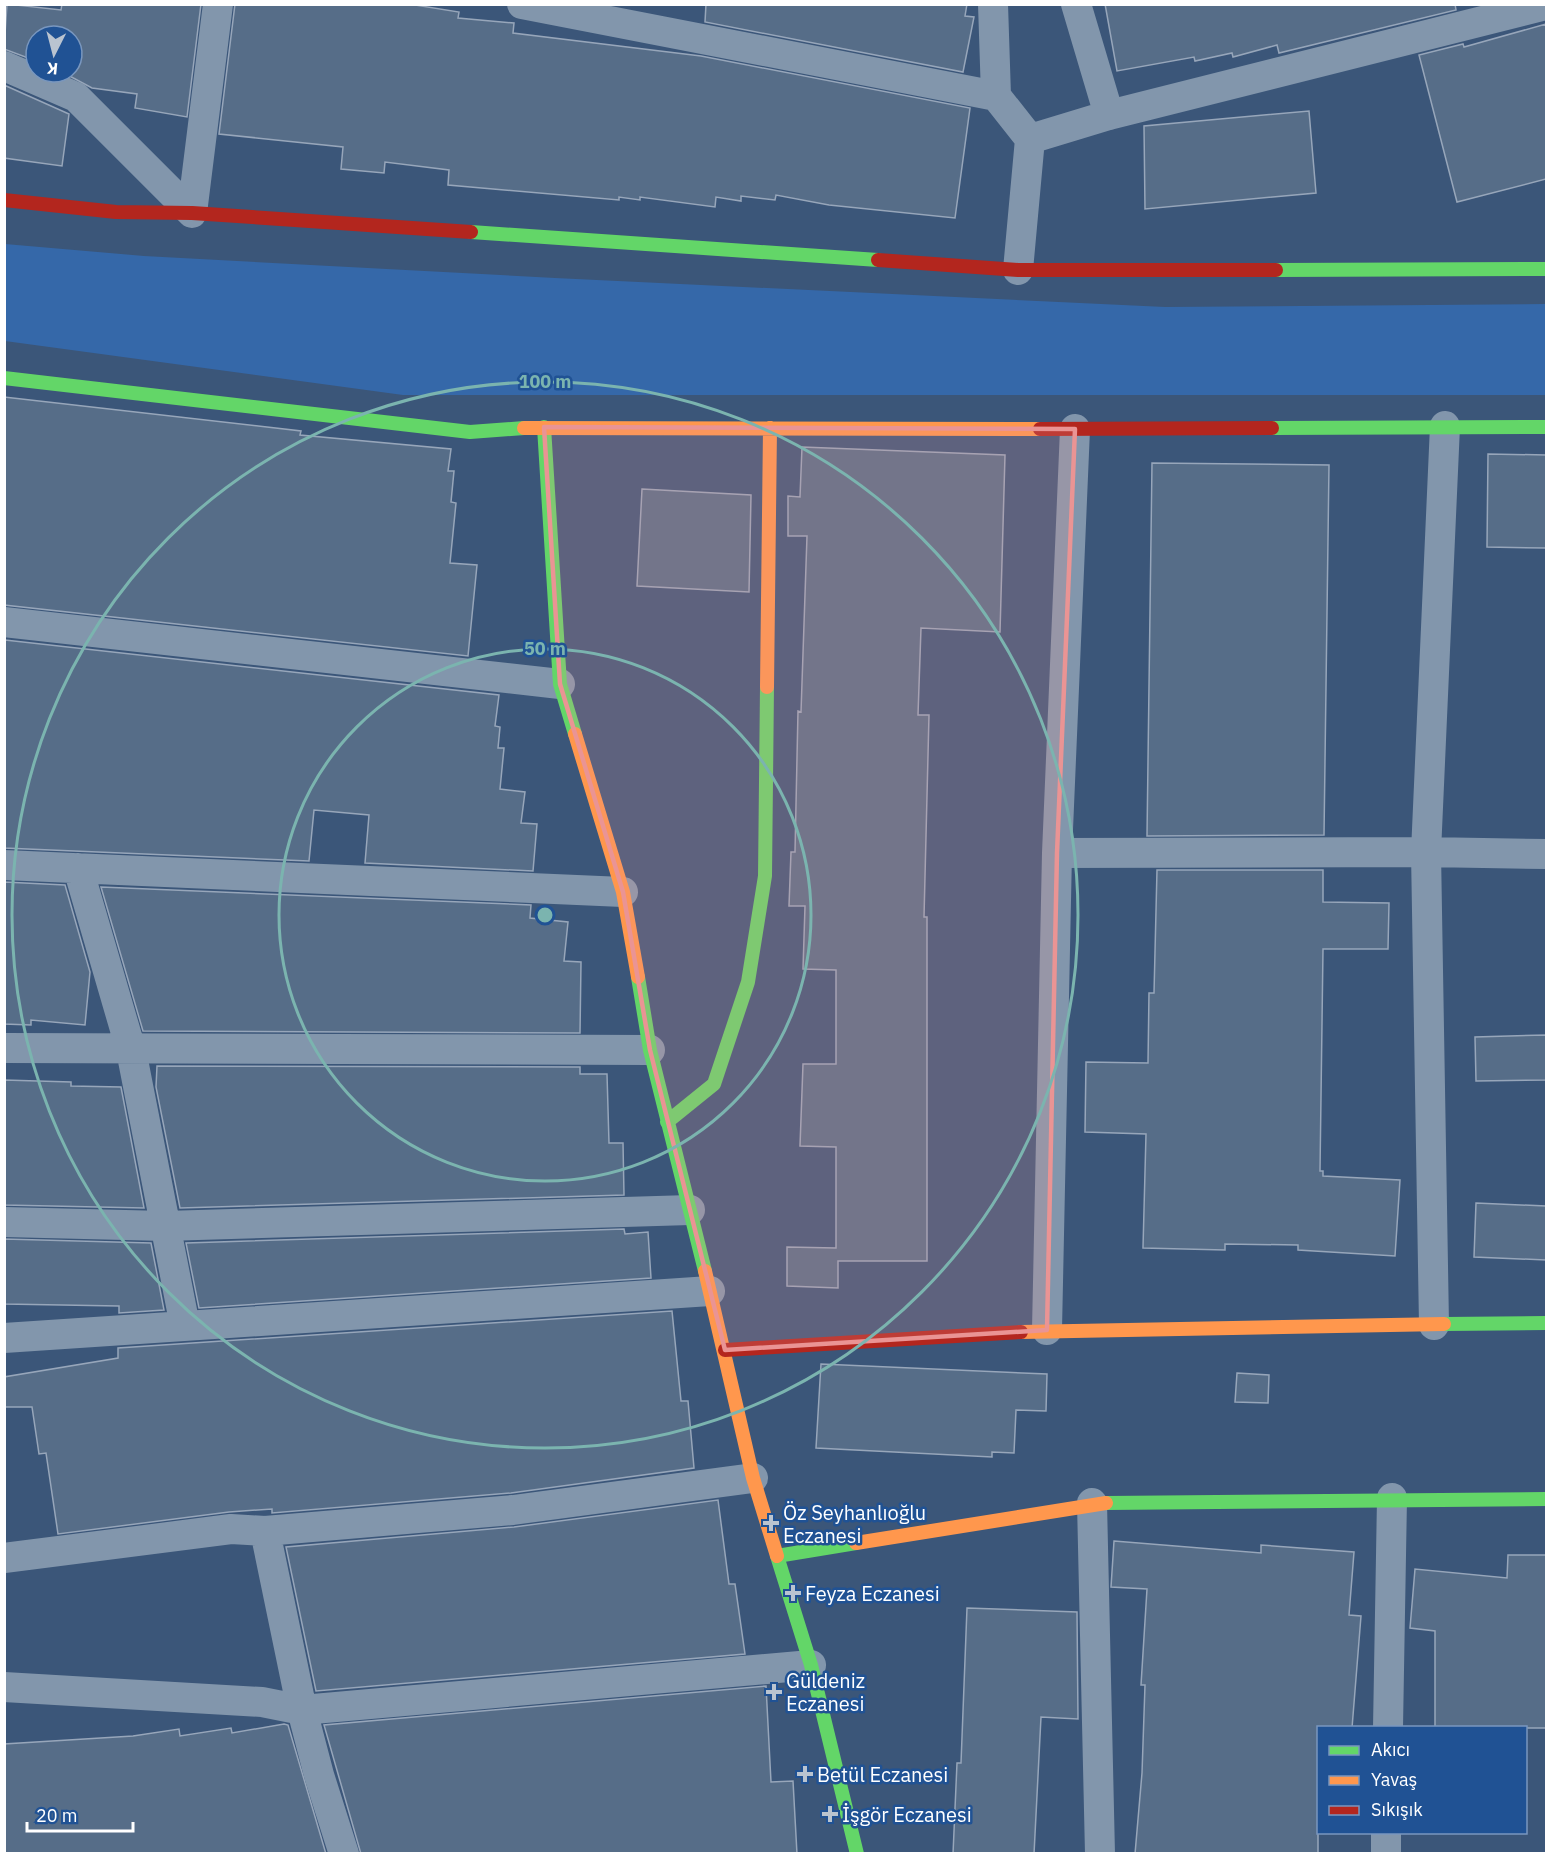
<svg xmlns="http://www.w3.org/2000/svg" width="1551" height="1858" font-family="'IBM Plex Sans',sans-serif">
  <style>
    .green { fill: #3568a9 }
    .building { fill: #566d88; stroke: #97a6ba; stroke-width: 1.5 }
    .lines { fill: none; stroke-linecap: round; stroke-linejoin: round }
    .street { stroke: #8296ac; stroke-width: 30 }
    .fast { stroke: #63d668; stroke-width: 14 }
    .slow { stroke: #ff974d; stroke-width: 14 }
    .jam { stroke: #b3261e; stroke-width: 14 }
    .marked { fill: #ea9494; fill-opacity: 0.2; stroke: #ea9494; stroke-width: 4.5; stroke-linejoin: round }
    .ring { fill: none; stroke: #7bb4af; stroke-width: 3 }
    .poi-dot { fill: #bac4d0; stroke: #205294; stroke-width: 2 }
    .labels { text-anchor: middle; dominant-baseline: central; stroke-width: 5; stroke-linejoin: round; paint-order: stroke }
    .poi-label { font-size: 20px; fill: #fff; stroke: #205294; text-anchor: start }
    .centre { fill: #7bb4af; stroke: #205294; stroke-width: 3 }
    .ring-label { font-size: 18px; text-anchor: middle; font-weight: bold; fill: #7bb4af; stroke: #205294; stroke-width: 5; stroke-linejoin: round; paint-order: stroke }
  </style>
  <rect width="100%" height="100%" fill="#3b5679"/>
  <path class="green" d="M5,244L144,256L555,278L1165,307L1546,304V395H403L5,341Z"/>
  <path class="building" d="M7,4L61,10L62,4H201L187,117L135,108L137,94L92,88L62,72H72V36H36V61L4,49Z
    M235,4H409L459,12L458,18L514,23L513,33L701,56L970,108L955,218L829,205L776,195L775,200L741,196V201L716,197L715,207L640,197V200L619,197V200L448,185L449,170L385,162L384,173L341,169L343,147L219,134Z
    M706,4H967L965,16L974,17L963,72L705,22Z
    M1105,4H1455L1456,10L1279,53L1277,45L1233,57L1232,53L1195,61L1194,57L1117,71Z
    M1546,24V179L1457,202L1419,55L1463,44L1464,47Z
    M4,85L69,114L62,166L4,158Z
    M1309,111L1316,193L1145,209L1144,126Z
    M4,397L301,431L300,435L451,449L448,471H454L451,502L456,503L450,563L477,565L468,656L4,605Z
    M802,447L1005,455L1000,632L921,628L918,715H929L924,917H927V1261H838V1288L787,1286V1247L836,1248V1147L800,1146L803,1064H836V970L803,969L805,906H789L791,852H795L798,711L801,712L807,536H788V496L800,497Z
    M1488,454L1546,455V548L1487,547Z
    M1152,463L1329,465L1324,835L1147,836Z
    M642,489L751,495L749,592L637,586Z
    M5,640L499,695L495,726L500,727L498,748H504L500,789L525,792L521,823L537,824L533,871L365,863L369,815L314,810L309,861L4,848Z
    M1157,870H1323V902L1389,903L1388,949H1323L1320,1171H1323V1176L1400,1180L1395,1256L1298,1250V1245L1225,1244V1250L1143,1248L1146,1134L1085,1132L1086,1062L1148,1063L1149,993H1154Z
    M4,882L65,885L90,972L85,1025L31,1020V1025L4,1024Z
    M101,887L531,905L530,918L568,922L564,961L581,962L580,1033L143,1031Z
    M1546,1035V1080L1476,1081L1475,1037Z
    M157,1066L580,1067V1074H607L609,1143H623L624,1195L180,1208L156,1087Z
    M4,1080L71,1082V1086L121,1087L144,1208L4,1205Z
    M1476,1203L1546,1206V1260L1474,1257Z
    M624,1229L625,1234L648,1232L651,1278L199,1308L186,1243Z
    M4,1239L151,1243L164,1310L119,1313V1306L4,1304Z
    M672,1311L681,1401H688L694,1468L511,1493L272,1513V1509L229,1512L58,1534L46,1453L39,1454L32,1407H4V1377L118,1358V1348Z
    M821,1364L1047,1374L1046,1411L1016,1410L1014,1453L992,1452V1457L816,1448Z
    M1237,1373L1269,1375L1268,1403L1235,1402Z
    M718,1500L729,1584H735L745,1654L316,1691L286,1547L514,1527Z
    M1114,1541L1261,1553V1545L1354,1552L1349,1615L1361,1616L1352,1728H1318V1854H1135L1142,1773L1145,1685H1141L1147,1589L1111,1587Z
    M1508,1555H1546V1728H1435V1631L1410,1628L1415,1569L1507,1578Z
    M967,1608L1077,1612L1078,1719L1041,1717L1034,1854H953L957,1763H961Z
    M766,1686L771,1782L793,1781L797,1854H361L324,1725Z
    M284,1724L288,1725L326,1854H4V1744L133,1736L179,1729L180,1736L231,1728L232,1733Z"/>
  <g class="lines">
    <path class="street" d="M522,4L996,96L1030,139L1109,115L1546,5
      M993,4L996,96
      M1076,4L1109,115
      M4,66L76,97L192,213L218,4
      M1018,270L1030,139
      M4,622L560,684
      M1057,853L1426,852L1546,854
      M4,865L623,892
      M78,868L131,1050L185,1326
      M4,1048L650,1050
      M4,1222L165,1226L690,1210
      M1434,1325L1426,852L1445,426
      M1047,1330L1057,853L1075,429
      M4,1338L710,1291
      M1092,1503L1100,1854
      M265,1531L302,1710L319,1775L344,1854
      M4,1558L231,1529L265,1531L513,1510L753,1478
      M4,1687L262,1702L302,1710L811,1665
      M1388,1728L1392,1498
      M1386,1854V1832"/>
    <path class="fast" d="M471,232L878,260
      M1276,270L1546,269
      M4,378L470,432L524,428
      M544,427L560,684L575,734
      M1272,428L1546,427
      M638,977L650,1050L705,1271
      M667,1122L714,1084L748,982L765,876L767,687
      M1444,1324L1546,1323
      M1106,1503L1546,1499
      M856,1543L777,1556L811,1665L857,1854"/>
    <path class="slow" d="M524,428L1040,429
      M767,687L770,428
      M575,734L623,892L638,977
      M705,1271L753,1478L777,1556
      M1021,1332L1444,1324
      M856,1543L1106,1503"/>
    <path class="jam" d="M4,200L116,212L192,213L471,232
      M878,260L1018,270H1276
      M1040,429L1272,428
      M725,1350L1021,1332"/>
  </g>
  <path class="marked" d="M544,427L1075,429L1057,853L1047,1330L725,1350L650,1050L623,892L560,684Z"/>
  <g class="ring">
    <circle cx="545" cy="915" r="266"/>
    <circle cx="545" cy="915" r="533"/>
  </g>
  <g class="poi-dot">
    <path d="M768 1514h6v6h6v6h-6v6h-6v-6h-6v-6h6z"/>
    <path d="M790 1584h6v6h6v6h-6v6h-6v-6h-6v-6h6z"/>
    <path d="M771 1683h6v6h6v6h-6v6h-6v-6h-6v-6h6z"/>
    <path d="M802 1765h6v6h6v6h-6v6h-6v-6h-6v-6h6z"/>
    <path d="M827 1805h6v6h6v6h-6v6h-6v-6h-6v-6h6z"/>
  </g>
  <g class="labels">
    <g class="poi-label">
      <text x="783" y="1512">Öz Seyhanlıoğlu<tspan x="783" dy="23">Eczanesi</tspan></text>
      <text x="805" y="1593">Feyza Eczanesi</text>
      <text x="786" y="1680">Güldeniz<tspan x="786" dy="23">Eczanesi</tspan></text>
      <text x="817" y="1774">Betül Eczanesi</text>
      <text x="842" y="1814">İşgör Eczanesi</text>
    </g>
  </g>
  <circle cx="545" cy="915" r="9" class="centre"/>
  <g class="ring-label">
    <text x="545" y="388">100 m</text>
    <text x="545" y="655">50 m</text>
  </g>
  <rect width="1551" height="1858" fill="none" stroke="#ffffff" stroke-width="12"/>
  <rect x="1317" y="1726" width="210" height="108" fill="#205294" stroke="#7997bf" stroke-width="1.5"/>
  <rect x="1329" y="1746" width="30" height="9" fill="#63d668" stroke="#7997bf" stroke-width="1.5"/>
  <text x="1371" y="1756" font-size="18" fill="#ffffff">Akıcı</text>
  <rect x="1329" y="1776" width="30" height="9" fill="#ff974d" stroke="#7997bf" stroke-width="1.5"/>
  <text x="1371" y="1786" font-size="18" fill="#ffffff">Yavaş</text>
  <rect x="1329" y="1806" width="30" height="9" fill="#b3261e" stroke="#7997bf" stroke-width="1.5"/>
  <text x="1371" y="1816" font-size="18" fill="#ffffff">Sıkışık</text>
  <g transform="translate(54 54) rotate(186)"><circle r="28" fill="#205294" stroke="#7997bf" stroke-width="1.5"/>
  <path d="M0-4.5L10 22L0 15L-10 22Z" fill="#bac4d0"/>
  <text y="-9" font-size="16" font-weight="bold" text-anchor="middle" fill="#ffffff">K</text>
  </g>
  <path d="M27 1822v9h106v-9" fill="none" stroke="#ffffff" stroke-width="3"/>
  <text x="36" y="1822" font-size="18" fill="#ffffff" stroke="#205294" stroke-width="4.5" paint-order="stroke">20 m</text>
</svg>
